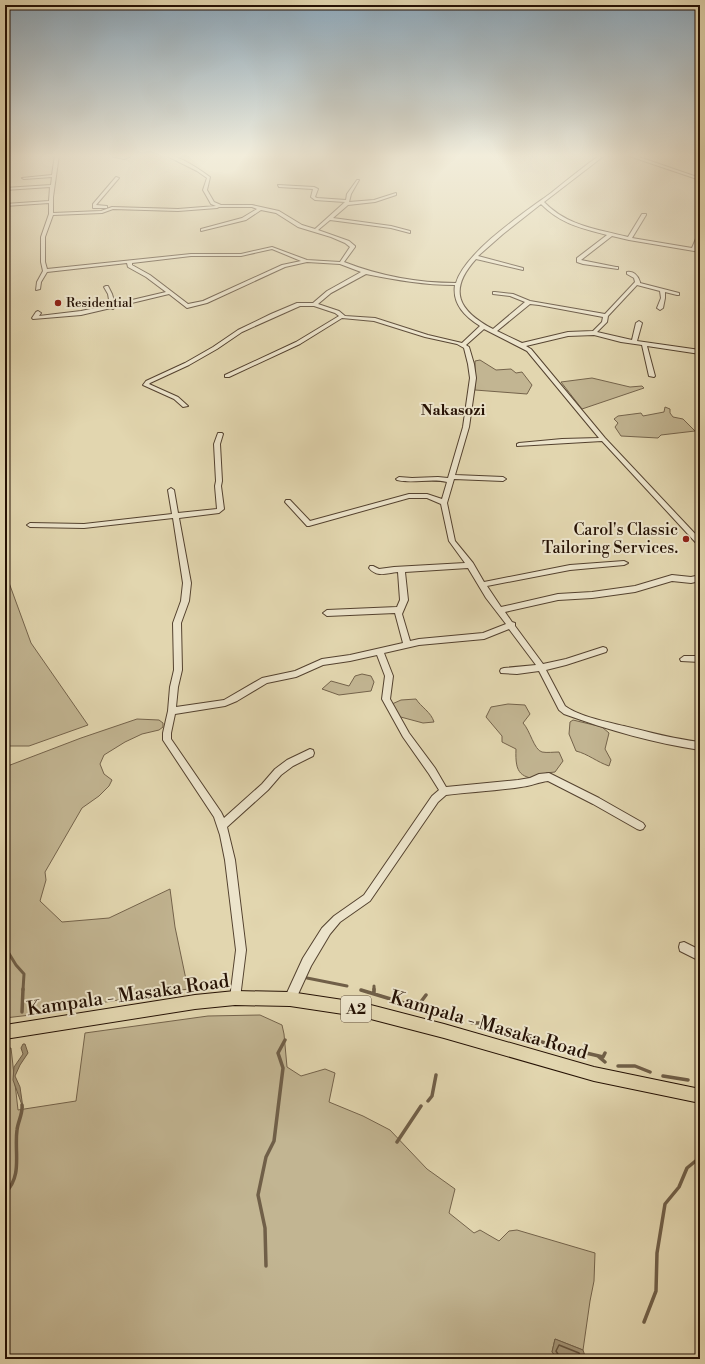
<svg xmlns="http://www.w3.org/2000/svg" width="705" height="1364" font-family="'Libre Bodoni',serif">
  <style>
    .green { fill: #c2b592; stroke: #74634b }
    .water { fill: #a29375; stroke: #705f48 }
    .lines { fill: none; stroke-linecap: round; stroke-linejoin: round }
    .shore { stroke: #64523c; stroke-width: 1.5 }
    .stream-far1 { stroke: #705f48; stroke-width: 3 }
    .stream { stroke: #705f48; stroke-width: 3.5 }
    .minor-casing { stroke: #54422f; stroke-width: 2 }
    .major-casing { stroke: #251104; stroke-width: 2 }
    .minor { fill: #ece4cb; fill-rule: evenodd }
    .major { fill: #e2d6af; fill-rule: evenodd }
    .poi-dot { fill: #8f2418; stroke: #ece4cb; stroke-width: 1.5 }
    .labels { text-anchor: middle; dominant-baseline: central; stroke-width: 4; stroke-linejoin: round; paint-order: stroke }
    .far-poi-label { font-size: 13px; fill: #251104; stroke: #ece4cb; text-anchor: start }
    .far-quarter-label { font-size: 15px; font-weight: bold; fill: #251104; stroke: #ece4cb }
    .shield { fill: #ece4cb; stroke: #615040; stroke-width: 1 }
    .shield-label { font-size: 15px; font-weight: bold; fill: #251104 }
    .poi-label { font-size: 16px; fill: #251104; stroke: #ece4cb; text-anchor: end }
    .near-street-label { font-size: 19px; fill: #251104; stroke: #ece4cb }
  </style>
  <rect width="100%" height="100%" fill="#e2d6af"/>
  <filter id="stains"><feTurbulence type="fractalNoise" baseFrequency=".005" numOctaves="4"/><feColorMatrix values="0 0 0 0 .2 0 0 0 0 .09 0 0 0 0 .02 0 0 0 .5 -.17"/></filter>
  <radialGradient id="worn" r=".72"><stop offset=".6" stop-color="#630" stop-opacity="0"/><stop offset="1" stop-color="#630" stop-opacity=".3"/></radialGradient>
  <path class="green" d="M480,360L496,370L511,369L516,373L522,372L532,385L527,394L475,390V361Z
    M592,378L630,387L642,386L644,388L582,409L561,382Z
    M665,407L670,409V413L673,417L683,419L695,431L661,435L658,438L621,436L615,427L618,423L614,419L618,416L641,413L643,416L664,412Z
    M5,577L8,580L31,643L88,725L29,746H5Z
    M362,674L371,676L374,682L371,691L339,695L322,689L331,681L349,686L355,676Z
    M416,699C421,707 431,712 434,722L423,723L397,716L392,704L401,700Z
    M508,704L525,705L530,714L523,723C530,730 534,750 542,752C547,753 554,752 559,752L563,761L555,772L546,773L545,780C520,778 515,774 516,749L502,742V736L486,717L491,707Z
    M137,719L159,720L163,723V727L159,730L142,734L125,742L104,755L100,764L104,774L112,780L109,786L99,796L82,808L45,872L46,880L40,901L62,922L109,918L170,889L175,927L188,989L68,1008L56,1012L5,1018V767L81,738Z
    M573,720L602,727L609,733L605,749L611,760L609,766C597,762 588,754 576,751L569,734L570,722Z
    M260,1015L282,1025L284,1034L287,1067L301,1076L325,1069L335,1073L329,1102L363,1116L390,1130L427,1169L455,1189L449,1213L474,1233L480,1230L499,1241L509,1231L517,1230L595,1253L594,1281L590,1301L583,1350L555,1339L552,1352L558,1359H5V1049L11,1048L18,1110L76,1101L85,1033L208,1016Z"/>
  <path class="water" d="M23,1044H25L28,1053L20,1065L15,1076L20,1087L23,1108L13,1080L14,1067L23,1054L21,1048Z
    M555,1339L583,1350L586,1359H558L552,1352Z"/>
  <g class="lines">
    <path class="shore" d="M561,1359L556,1351L559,1345L579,1353L582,1359"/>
    <path class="stream-far1" d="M5,947L16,965L24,974L23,990
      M307,978L347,986
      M374,986V990"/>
    <path class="stream" d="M374,989V993
      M361,990L417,1007L426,995
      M22,1012L23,989
      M431,1012L438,1010L459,1017
      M472,1023H483L548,1044L603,1057L605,1053
      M599,1057L605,1062
      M618,1066H635L650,1072
      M663,1076L688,1080
      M428,1101L432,1096L436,1075
      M397,1142L421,1106
      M5,1193C23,1176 14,1152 17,1130C18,1121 23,1114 22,1105
      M266,1266L265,1228L258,1195L266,1157L274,1141L283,1068L278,1053L285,1040
      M644,1322L656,1291L657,1253L665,1204L679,1187L687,1168L698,1159L700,1148"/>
    <defs>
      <path id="minor" d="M55,155H59L53,197V213L101,211L112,207L178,209L216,206L211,204L203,190L207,178L197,171L165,155C179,155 199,169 210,177L207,190L214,202L221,205H252L279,211L302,225L315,229L345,202L315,200L311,197L313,189L279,187L278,185L314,187L318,189L315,197L317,198L346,200L347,194L357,180H359L351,194L349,202L374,200L396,193V195L375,202L348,205L333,218L391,226L410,231V233L391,228L330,220L318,230L349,241L355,246V247L344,262C380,276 417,283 456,283C465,252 525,212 551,193C567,180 583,167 600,155H605L544,202C567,226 597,229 628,237L642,214H646V215L632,238L692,248L698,234L700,233V240L697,249L700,250V252L629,240L612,236L581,260L616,267H618V269L583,264L577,262V258L607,235C581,228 561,224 541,204L503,234L478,256L523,268V270L476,259C447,291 459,311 493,329L525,302L510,296L493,294V292H495L513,294L530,301L605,314L635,282L634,278L627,274V272C634,271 638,276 640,282V283L679,293V295H677L665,292V298L663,308L660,310L657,308L661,298L660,291L637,285L608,316L607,322L597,332L632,340L636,323L639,321L642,323L637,341L700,350V354L647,346L655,376L654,377L649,376L642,345L621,342L594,335L568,336L526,346L531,349L605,438L700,539V545H698L602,441L517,446V444L519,443L562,439L599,438L527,351L484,329L466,345L469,347L474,364L476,378L469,427L455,475L503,477L506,479L503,481L454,479L447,503L455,541L473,563L484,582L570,565L624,561L628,563L624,565L570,570L487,586L501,607L558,594L592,592L635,586L672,575L691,577L700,575V581L691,583L672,581L635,592L592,598L558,600L505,612L512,622L515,623V626L543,664L566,659L603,647L606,648L607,650L606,652L566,665L546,670L565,706C578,716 607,722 624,726C649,732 674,739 700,742V750C654,743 608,730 564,714L559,710L539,671L517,674L501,673L500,671L501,669L504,668L536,665L509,629L484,639L419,645L384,653L393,676L390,699L409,733L435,768L446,787L518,780L530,778L539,774L549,773L599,798L643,823L645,826L643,829L640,830L637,829L593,804L548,781C539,782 531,786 521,787C496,791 471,792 446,795L438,802L370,901L340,922L330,934L311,966L294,1003L290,1004L286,1003L285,999L286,995L303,958L322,928L334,916L364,895L432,796L439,790L429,774L403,737L382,699L385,676L377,655L350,661L323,665L296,677L267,683L237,701L225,706L175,714L171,733V739L221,812L224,818L262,784L275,769L287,760L310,749L313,750L314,753L313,756L293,766L281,775L268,790L227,827L235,860L246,950L240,998L239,1002L235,1003L231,1002L230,998L236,950L225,860L220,835L214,817L163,740V733L168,711L170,687L174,670L173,623L181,601L183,583L173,518L84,528L30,527L27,525L30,523L84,524L172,514L168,490L171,488L174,490L178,513L217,509L215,486L216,481L214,444L218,433H222L223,434L220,444L222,481L221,486L224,509L219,513L179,518L191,583L189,601L181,623L182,670L178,687L176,707L224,700L262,678L295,671L322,659L350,655L403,643L395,613L327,616L323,613L327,610L397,607L400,600L398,572C387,573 377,578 369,568L370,566H373L379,569L394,567L465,563L449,541L441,504L427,498H409L309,526H307L285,502L286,500H290L310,521L409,494H427L442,499L447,482C430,478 413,484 397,480L396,479L399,477L412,478L438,477L448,478L463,427L470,378L468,364L464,348L457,344L425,337L374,321L342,318L300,344L229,377H225V375L296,342L339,316L335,313L314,306H300L242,332L217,349L189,365L150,383L149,384L178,397L188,406L183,407L174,399L143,385L146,381L185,363L213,347L238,330L271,314L297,303H313L327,291L361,272L340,264L307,262L285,267L207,303L187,308L169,294L115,307L113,309L111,308L81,315L33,319L32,318L36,312L38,311L41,313L39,316L81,311L110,305L108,294L104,287L106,286H108L112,294L115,304L166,292L146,277L128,267L127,263L47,272L41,282L40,289L36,290L37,282L43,271L41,262V237L49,214V203L5,206V204L49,201L50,187L5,190V188L51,185L52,177L24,179L22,178L52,175ZM219,207H252L257,209L242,218L201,229V231L246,220L261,210L276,213L298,227L331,237L345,243L350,247L340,262L307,260L272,247L241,254H191L47,269L45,262V237L53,215L102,213L113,209L178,211L217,208ZM272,249L301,261L282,265L203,301L188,304L150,275L132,265V263L191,256H241ZM366,274C396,280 424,285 455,285C452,305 466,317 480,326L462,343L428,335L375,318L345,316L339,311L318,304L331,293ZM530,304L539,305L603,317L602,322L593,331L568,332L522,343L497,331ZM468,568L486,598L506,624L483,633L419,639L410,641L402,614L408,600L405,572Z
        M107,155L124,157L134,155L124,159Z
        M626,155H633L700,178V180Z
        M116,177L119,178L96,205L107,206V208H93V204Z
        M698,196H700V198H697L696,197Z
        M684,656H700V662L681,661L680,659Z
        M684,942L700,950V961L680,951L679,947L680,943Z"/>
      <path id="major" d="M235,991L290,992L363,1003L444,1024L594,1067L700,1089V1103L594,1081L444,1038L363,1017L290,1006L235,1005L195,1009L5,1039V1025L195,995Z"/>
    </defs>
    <use href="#minor" class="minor-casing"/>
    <use href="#major" class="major-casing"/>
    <use href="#minor" class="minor"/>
    <use href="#major" class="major"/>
  </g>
  <linearGradient id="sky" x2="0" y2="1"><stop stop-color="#8ca7ba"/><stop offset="0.45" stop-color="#f2eddb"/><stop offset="1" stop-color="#f2eddb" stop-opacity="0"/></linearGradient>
  <rect width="705" height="346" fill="url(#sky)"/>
  <g class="poi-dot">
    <circle cx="58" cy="303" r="4"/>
    <circle cx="686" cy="539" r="4"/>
  </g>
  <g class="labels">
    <g class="far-poi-label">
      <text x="66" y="303">Residential</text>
    </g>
    <g class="far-quarter-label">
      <text x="453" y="410">Nakasozi</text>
    </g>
    <rect class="shield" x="341" y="996" width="30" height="26" rx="3"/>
    <g class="shield-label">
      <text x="356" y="1009">A2</text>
    </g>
    <g class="poi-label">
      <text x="678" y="530">Carol's Classic<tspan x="678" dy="18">Tailoring Services.</tspan></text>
    </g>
    <g class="near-street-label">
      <text transform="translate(128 995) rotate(-8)">Kampala - Masaka Road</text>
      <text transform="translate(489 1025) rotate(16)">Kampala - Masaka Road</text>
    </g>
  </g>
  <rect width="705" height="1364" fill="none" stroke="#e2d6af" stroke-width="20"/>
  <rect x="6" y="6" width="693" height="1352" fill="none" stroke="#251104" stroke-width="2"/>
  <rect x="10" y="10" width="685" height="1344" fill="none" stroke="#251104"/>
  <rect width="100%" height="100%" filter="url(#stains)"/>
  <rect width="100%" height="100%" fill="url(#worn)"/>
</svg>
